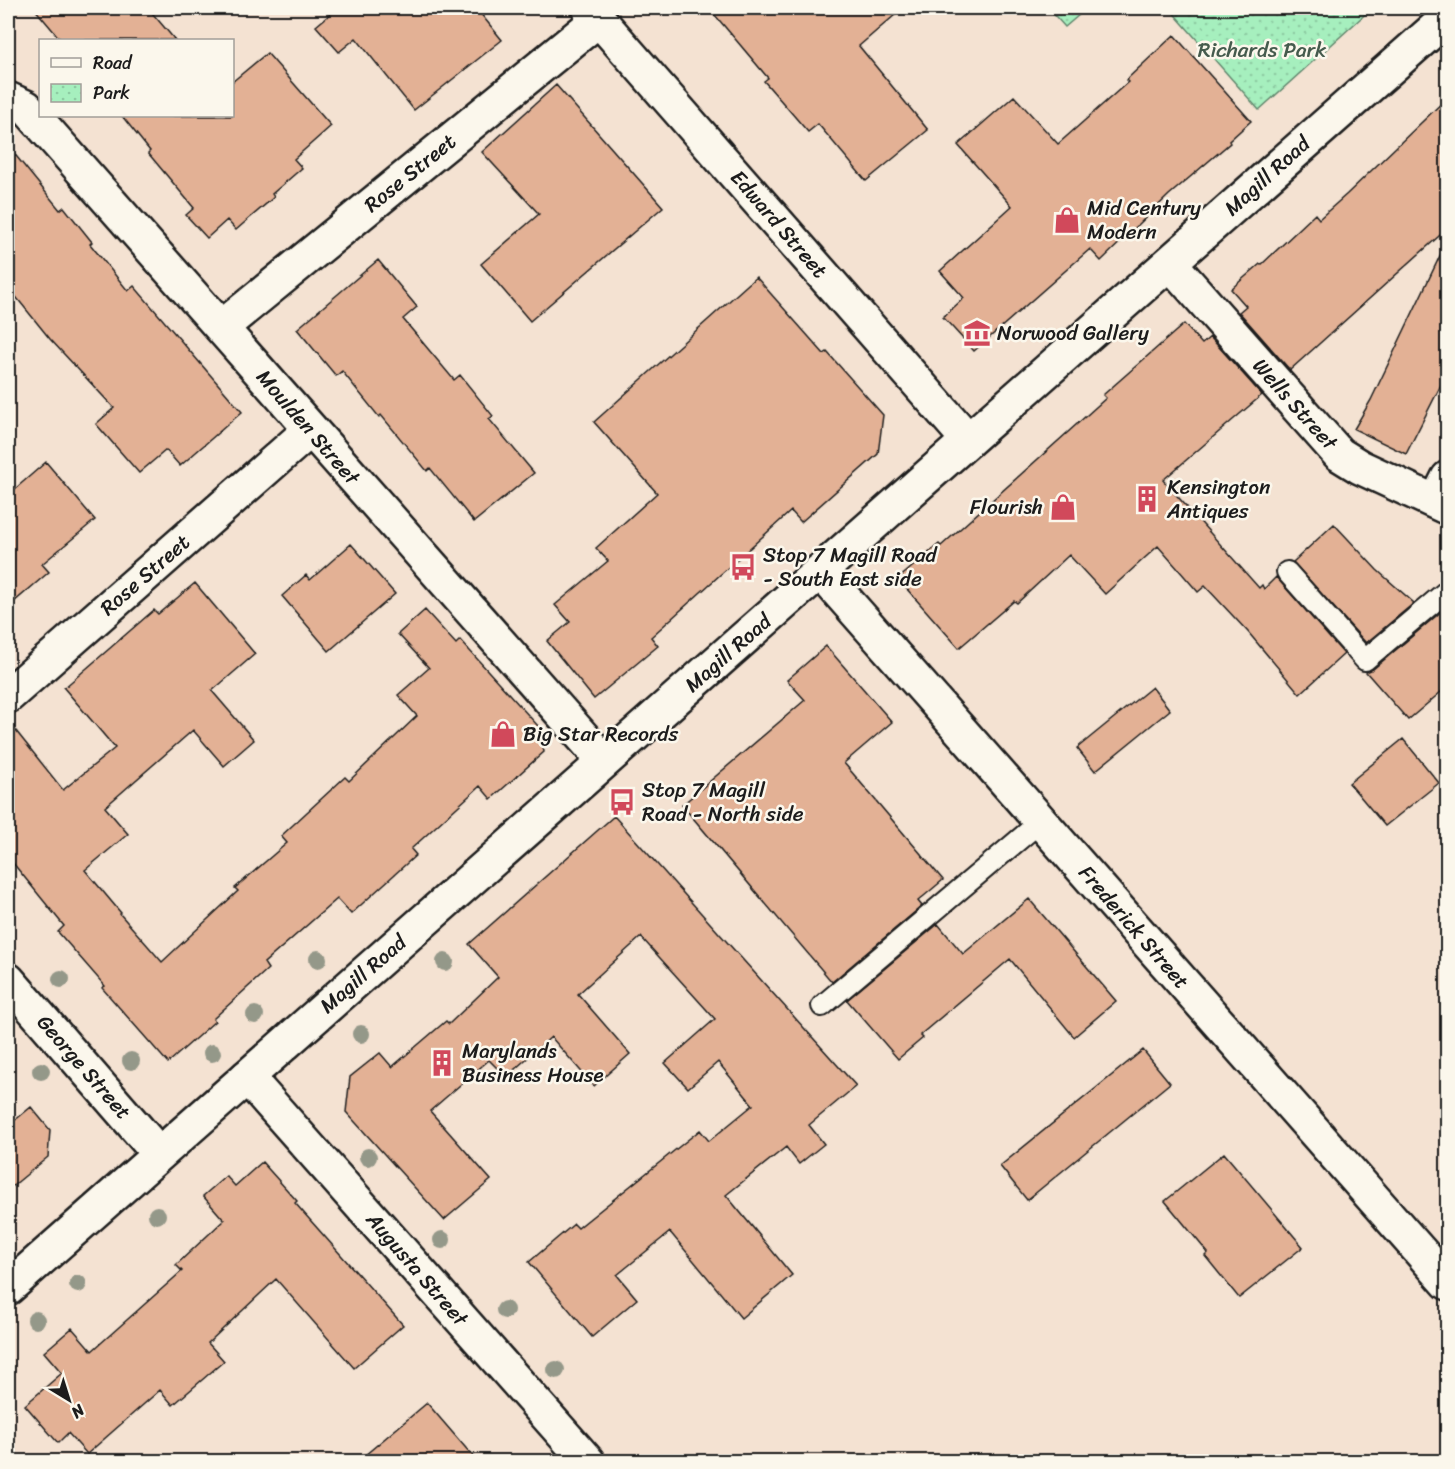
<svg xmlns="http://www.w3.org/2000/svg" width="1455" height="1469" font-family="Sriracha,sans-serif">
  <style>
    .park { fill: url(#park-dots); stroke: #61866d; stroke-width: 1.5 }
    .building { fill: #e3b195; stroke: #1c1c1c; stroke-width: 1.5 }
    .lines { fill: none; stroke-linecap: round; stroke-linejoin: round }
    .lane-casing { stroke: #1c1c1c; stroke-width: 24 }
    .street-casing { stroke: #1c1c1c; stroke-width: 38 }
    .secondary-casing { stroke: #1c1c1c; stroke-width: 38 }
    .lane { stroke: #fbf7ec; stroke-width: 20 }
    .street { stroke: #fbf7ec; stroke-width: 33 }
    .secondary { stroke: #fbf7ec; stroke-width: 33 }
    .tree { fill: #949889 }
    .labels { text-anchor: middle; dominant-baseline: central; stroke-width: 5; stroke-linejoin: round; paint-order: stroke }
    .park-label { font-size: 21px; fill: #455b4d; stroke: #fbf7ec }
    .street-label { font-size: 21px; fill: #1c1c1c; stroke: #fbf7ec }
    .poi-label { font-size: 21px; fill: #1c1c1c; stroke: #fbf7ec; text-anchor: start }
  </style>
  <defs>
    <pattern id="park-dots" width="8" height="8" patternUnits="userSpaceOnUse" patternTransform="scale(1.5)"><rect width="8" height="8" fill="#a6efbe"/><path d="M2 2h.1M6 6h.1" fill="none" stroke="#8ecca3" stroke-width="1.8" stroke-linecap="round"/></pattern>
  </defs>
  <rect width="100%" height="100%" fill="#f4e2d2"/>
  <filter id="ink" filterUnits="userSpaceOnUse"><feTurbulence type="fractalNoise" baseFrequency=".0167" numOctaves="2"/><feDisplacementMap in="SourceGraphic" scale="12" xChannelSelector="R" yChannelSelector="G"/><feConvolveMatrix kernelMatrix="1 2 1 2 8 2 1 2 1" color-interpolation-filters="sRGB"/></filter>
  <g filter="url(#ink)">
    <path class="park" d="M1048,8H1087L1065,27Z
      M1169,8H1372L1259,110Z"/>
    <path class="building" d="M34,8H148L175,40H61Z
      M332,8H476L502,40L414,110L356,38L339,52L316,26L335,10Z
      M709,8H903L859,46L928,130L866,181L818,124L808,132L764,81L768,78Z
      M1174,35L1251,121L1229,141L1230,143L1169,195L1101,261L1090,249L974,351L943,317L964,298L940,271L1012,206L958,145L1014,96L1058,144L1128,82L1126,80Z
      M267,53L331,126L294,159L302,168L272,194L274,197L236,230L227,220L207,238L186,215L194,208L148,153L150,151L122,116H232V82Z
      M556,85L663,207L530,321L481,264L539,214L482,152Z
      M1448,97V228L1290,370L1239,312L1246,306L1231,289L1260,264L1261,265L1315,214L1319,219L1347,194Z
      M8,146L60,210L64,207L92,242L90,244L128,291L134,286L242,412L180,466L166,450L139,473L96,424L114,408L50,339L8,287Z
      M1448,239V371L1406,454L1354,429L1371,400Z
      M378,260L417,307L403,319L454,380L460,375L493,416L489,419L534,473L474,522L430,468L427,471L381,415L379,417L342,371L336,376L297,329Z
      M756,277L824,354L827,352L883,415L878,454L801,522L791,511L651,637L658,646L594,699L547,641L570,622L555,605L608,561L596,548L657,493L594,422Z
      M1184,324L1202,344L1210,337L1262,395L1163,480L1259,588L1262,585L1264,589L1276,577L1344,654L1300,694L1248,632L1205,586L1198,592L1158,546L1105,594L1069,555L1017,603L1014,601L959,648L898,579L939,544L941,546L1106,398L1103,395Z
      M46,462L95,520L42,564L49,572L8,607V495Z
      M1334,524L1377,570L1414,603L1366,643L1293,562Z
      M351,544L395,594L329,651L282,596L306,575L310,580Z
      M195,583L255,654L212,691L254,740L224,766L193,730L105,807L128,834L85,870L121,913L120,914L162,962L238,891L235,888L287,843L281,836L345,777L349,781L417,716L398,695L429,668L398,634L425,610L456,644L460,640L539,727L544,752L491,799L480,786L411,849L416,855L351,914L337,899L264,963L268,969L213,1019L215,1021L168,1063L102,988L105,986L58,932L64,926L8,857V721L63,790L115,748L64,688L154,610L158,614Z
      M1448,606V686L1408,720L1366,672L1373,669Z
      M826,646L892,722L844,763L943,880L918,901L922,906L832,982L682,805L805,700L787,680Z
      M1152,687L1170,710L1095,771L1077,748Z
      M1403,739L1439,783L1385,826L1349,783Z
      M614,816L856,1086L809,1125L824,1144L799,1164L786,1147L726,1195L792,1275L741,1318L670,1232L617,1275L637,1299L592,1337L529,1262L574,1224L578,1228L700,1130L709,1141L753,1105L718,1062L688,1088L665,1063L715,1019L641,937L578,994L630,1054L594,1086L551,1037L506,1077L489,1060L430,1111L491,1180L444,1220L346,1112L350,1077L380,1053L392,1067L446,1021L449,1024L498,977L469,944Z
      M1029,899L1116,1001L1074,1037L1010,959L920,1035L923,1038L898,1059L847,1000L938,924L963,954Z
      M1143,1050L1170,1083L1027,1200L1000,1166Z
      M31,1107L50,1130L48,1157L8,1190V1126Z
      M1224,1153L1303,1247L1239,1298L1205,1256L1208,1253L1165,1201Z
      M262,1162L297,1201L295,1203L403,1325L354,1368L276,1279L208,1343L224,1361L173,1405L160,1390L87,1454L68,1433L58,1443L25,1405L62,1373L44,1352L72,1328L92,1351L182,1271L176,1265L224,1220L203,1196L226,1176L235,1186Z
      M427,1403L477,1461H358Z"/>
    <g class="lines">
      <defs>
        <path id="lane" d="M1287,572L1365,660L1448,590
          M822,1006L1041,821"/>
        <path id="street" d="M589,8L968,440
          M8,99L26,107L604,761
          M1170,263L1339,454L1360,467L1448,508
          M222,327L599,19
          M1436,502L1448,478
          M820,571L1448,1283
          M8,696L310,430
          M8,980L159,1154
          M247,1077L588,1462"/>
        <path id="secondary" d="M8,1288L1448,17"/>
      </defs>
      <use href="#lane" class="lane-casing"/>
      <use href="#street" class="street-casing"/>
      <use href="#secondary" class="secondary-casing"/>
      <use href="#lane" class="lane"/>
      <use href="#street" class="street"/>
      <use href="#secondary" class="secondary"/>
    </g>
    <g class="tree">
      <circle cx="318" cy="959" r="9"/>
      <circle cx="445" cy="962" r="9"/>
      <circle cx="61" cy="979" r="9"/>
      <circle cx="255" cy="1015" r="9"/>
      <circle cx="361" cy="1034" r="9"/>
      <circle cx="212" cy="1053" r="9"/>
      <circle cx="131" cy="1061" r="9"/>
      <circle cx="41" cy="1071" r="9"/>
      <circle cx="368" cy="1157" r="9"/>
      <circle cx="157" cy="1215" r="9"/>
      <circle cx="442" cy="1240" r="9"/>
      <circle cx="78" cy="1284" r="9"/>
      <circle cx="505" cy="1310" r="9"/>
      <circle cx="36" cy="1320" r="9"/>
      <circle cx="556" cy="1370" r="9"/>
    </g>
  </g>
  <defs>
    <symbol id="shop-bare" viewBox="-9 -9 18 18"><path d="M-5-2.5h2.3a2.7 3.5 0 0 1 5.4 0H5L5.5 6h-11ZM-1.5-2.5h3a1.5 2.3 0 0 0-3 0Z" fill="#d1495b" stroke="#fbf7ec" stroke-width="2.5" paint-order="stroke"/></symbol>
    <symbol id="museum-bare" viewBox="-9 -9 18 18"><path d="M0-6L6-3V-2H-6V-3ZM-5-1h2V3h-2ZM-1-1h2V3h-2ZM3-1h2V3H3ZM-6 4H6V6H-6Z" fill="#d1495b" stroke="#fbf7ec" stroke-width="2.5" paint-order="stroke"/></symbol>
    <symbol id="building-bare" viewBox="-9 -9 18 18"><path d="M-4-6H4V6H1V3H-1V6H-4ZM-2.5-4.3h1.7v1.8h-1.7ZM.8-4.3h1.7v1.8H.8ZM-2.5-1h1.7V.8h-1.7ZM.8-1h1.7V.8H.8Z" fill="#d1495b" stroke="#fbf7ec" stroke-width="2.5" paint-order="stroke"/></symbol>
    <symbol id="bus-bare" viewBox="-9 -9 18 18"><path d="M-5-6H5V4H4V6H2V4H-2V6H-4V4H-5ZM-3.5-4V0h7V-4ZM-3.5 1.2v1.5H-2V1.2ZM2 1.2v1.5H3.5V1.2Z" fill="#d1495b" stroke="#fbf7ec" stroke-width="2.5" paint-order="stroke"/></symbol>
  </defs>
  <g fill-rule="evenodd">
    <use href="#shop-bare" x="1048" y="201" width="38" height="38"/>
    <use href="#museum-bare" x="958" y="314" width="38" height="38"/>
    <use href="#building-bare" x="1128" y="480" width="38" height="38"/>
    <use href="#shop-bare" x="1044" y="488" width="38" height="38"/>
    <use href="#bus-bare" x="724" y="548" width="38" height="38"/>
    <use href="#shop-bare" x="484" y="715" width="38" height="38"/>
    <use href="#bus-bare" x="603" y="783" width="38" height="38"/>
    <use href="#building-bare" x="423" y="1044" width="38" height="38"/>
  </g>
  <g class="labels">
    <g class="park-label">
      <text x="1262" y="50">Richards Park</text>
    </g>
    <g class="street-label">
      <text transform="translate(410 173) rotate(-39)">Rose Street</text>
      <text transform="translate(1267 176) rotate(-42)">Magill Road</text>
      <text transform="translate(779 224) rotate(49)">Edward Street</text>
      <text transform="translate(1295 404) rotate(48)">Wells Street</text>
      <text transform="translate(308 427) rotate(49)">Moulden Street</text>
      <text transform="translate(145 575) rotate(-41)">Rose Street</text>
      <text transform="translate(728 653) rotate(-41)">Magill Road</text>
      <text transform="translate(1134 927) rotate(49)">Frederick Street</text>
      <text transform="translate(363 974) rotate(-41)">Magill Road</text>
      <text transform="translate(84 1067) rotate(49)">George Street</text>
      <text transform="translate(417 1269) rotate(49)">Augusta Street</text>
    </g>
    <g class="poi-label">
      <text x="1087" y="208">Mid Century<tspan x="1087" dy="24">Modern</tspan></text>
      <text x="997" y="333">Norwood Gallery</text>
      <text x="1167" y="487">Kensington<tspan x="1167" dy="24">Antiques</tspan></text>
      <text x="1043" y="507" text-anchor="end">Flourish</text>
      <text x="763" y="555">Stop 7 Magill Road<tspan x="763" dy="24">- South East side</tspan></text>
      <text x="523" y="734">Big Star Records</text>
      <text x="642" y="790">Stop 7 Magill<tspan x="642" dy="24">Road - North side</tspan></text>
      <text x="462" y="1051">Marylands<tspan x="462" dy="24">Business House</tspan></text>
    </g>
  </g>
  <rect width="1455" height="1469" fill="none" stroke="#fbf7ec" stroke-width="30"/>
  <rect x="15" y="15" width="1425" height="1439" fill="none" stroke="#1c1c1c" stroke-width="2" filter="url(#ink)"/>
  <rect x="39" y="39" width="195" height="78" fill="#fbf7ec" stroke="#a29f99" stroke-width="1.5"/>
  <rect x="51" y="58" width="30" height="9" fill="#fbf7ec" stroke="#a29f99" stroke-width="1.5"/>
  <text x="93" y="69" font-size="18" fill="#1c1c1c">Road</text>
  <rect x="51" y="84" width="30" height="18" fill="url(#park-dots)" stroke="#a29f99" stroke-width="1.5"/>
  <text x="93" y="99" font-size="18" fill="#1c1c1c">Park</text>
  <g transform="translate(69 1400) rotate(142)" stroke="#fbf7ec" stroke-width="4.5" paint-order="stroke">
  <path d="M0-4.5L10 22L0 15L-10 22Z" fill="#1c1c1c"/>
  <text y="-9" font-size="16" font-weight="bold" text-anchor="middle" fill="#1c1c1c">N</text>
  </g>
</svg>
